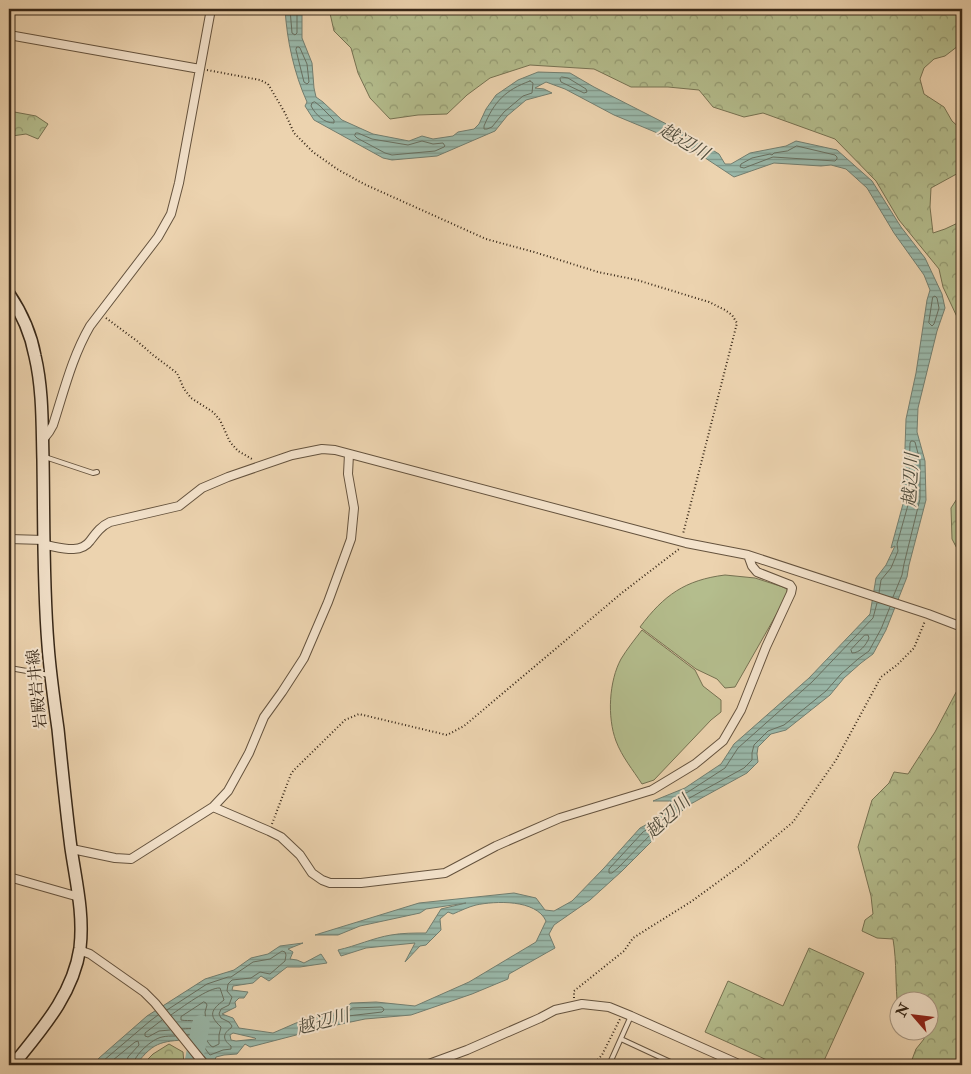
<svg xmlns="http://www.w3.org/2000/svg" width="971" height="1074" font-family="'IM FELL Double Pica','Noto Serif JP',serif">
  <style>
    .green { fill: #b4bd8d; stroke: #767252 }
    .forest { fill: url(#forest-crowns); stroke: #767252 }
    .water { fill: url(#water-rules); stroke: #727e70; fill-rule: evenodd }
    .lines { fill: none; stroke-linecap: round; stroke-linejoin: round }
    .shore { stroke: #687061; stroke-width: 1 }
    .river { stroke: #99b8aa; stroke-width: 18 }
    .service-casing { stroke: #65533e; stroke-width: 6 }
    .minor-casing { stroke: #65533e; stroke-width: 10 }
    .secondary-casing { stroke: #382818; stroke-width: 14 }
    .path { stroke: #382818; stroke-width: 2; stroke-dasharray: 1 2.5; stroke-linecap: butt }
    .service { stroke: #f3e2cb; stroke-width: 4 }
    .minor { stroke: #f3e2cb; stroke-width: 8 }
    .secondary { stroke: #f3e2cb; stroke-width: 11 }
    .labels { text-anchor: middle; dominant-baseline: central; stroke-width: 4; stroke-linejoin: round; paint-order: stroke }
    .street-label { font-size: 16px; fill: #382818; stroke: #f3e2cb }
    .water-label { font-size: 18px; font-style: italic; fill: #504c3c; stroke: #f3e2cb }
  </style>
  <defs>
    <pattern id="forest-crowns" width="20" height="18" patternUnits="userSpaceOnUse" patternTransform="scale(1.25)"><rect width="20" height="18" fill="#b4bd8d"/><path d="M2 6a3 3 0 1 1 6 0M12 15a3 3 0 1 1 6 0" fill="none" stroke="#939a72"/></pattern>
    <pattern id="water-rules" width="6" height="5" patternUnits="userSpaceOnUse" patternTransform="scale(1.25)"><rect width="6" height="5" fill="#99b8aa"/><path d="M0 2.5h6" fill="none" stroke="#7e9689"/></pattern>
  </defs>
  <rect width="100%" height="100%" fill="#ecd3af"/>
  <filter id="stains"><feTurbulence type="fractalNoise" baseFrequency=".004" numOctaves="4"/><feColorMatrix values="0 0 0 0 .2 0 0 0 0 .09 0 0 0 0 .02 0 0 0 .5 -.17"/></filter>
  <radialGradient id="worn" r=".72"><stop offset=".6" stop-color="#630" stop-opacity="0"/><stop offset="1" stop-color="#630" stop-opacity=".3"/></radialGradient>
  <path class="green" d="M725,575L755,578L783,587L787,589L788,594L735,687L725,688L717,679L696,669L640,627C664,595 685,580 725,575Z
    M642,630L695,670L703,686L721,700V712L711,720L654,780L642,784C633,770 622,757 616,741C607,717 609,681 621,659C627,649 635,639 642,630Z"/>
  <path class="forest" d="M329,9H839L840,12L855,9H962V45L958,46L945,56L934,59L924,68L920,79L924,94L944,107L952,121L962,130V171L931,188L930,207L933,233L945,229L962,221V321L958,319L943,287L939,269L899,220L876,181L835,139L763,113L744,117L713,107L699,90L668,87H631L594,69L530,65L490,78L467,95L447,114L418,115L390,119L370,98L358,73L351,48L334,31Z
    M9,111L36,116L48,124L38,139L26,134L12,136L9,153Z
    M962,491V558L952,539L951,508Z
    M962,681V1065H910L916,1049L924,1039L923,1032H928V1002H898V1009C895,986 897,963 893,939L877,938L862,931L865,920L873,914L871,896L858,847L872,800L889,783L894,772L908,774L935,732Z
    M809,948L864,973L822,1065H778L705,1032L728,981L783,1006Z
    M169,1044L183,1052L184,1064L183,1065H142L153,1054Z"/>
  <path class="water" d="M285,9H302V38L312,63L314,88L316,97L323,102L342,120L373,134L409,141L422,136L433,139L453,136L458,132L474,129L479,124L486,109L496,95L518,80L538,72L570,73L594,87L688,135L719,154L725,164H731L750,153L786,146L796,141L837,150L872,181L901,227L925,258L942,294L945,308L937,331L918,408L917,432L925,461L926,500L909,565L907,577L886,630L873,654L861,663L844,678L830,695L786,730L771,734L758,747L757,754L758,762L747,773L687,806L622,871L590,900L554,925L549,934L555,948L509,974L508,979L472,994L411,1015L365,1019L327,1027L250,1047L245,1044L237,1054L224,1055L216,1057L213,1065H211L195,1045L193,1039C164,1042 155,1039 136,1065H93L99,1058L147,1016L205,979L234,970L251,958L268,954L280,946L303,943L288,949L293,952L290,959L297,960L304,963L321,954L327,963L300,967H287L269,981L261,976L253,983L233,986L232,990L248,992L244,998H239L235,1002L236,1007L222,1014L233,1018L239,1028L273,1033L296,1023L343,1010L351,1003L376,1002L415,1006L469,982L536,942L546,921C536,899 495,901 476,905C468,907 460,911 453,914L448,912L440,919L441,930L426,945L420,946L405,962L415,943L366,948L341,956L338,950C356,946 373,938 391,935C402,933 414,933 426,933L441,909L466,903L426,909L420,913L360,926L338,935H315L419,903L514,893L536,898L545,910L554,911L572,901L604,868L640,828L655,820L671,801H653L685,788L721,764L734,744L809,678L870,614L876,578L886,565L895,546L891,548L903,504L906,419L916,373L927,300L930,290L924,275L894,233L867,188L846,169L831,165L821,166L774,163L734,177L684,144L614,115L565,89L546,82L535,88L544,89L552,93L526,100L507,116L495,131L437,156L392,160L383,158L314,120L305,106L307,102C294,73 287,41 285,9ZM233,1033L255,1038L256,1039L236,1041L231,1040L230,1035Z"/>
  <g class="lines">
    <path class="shore" d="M290,9L292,33L295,35L297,33V9
      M297,47H299L300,48L307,64L309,82L307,84L304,82L296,50Z
      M562,77L568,78L586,89L587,92L584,93L561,82L560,79Z
      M530,81L533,83L532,93L523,96L504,112L492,127L487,129H484V126C494,102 505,90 530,81Z
      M315,102L320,106L334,120V123C324,123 316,115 311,106L312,103Z
      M356,133H358L372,139L408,145L422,141L433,144L443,143L445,146L444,147L435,151L392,155L385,153L357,138L355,136Z
      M797,146L835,155L837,157V159L835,161L773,157L744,168L740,167L741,164L752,158L770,154L772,155L774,153L787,151Z
      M933,297L935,296L937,298L939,308L934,324L932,326L929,323Z
      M879,593L881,580L891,568L898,551L897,544L908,505L910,443L911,441H913L915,442L920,461V499L904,564L902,575L893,597
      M877,603L873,618L812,682L738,748L725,768L688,792L675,798V807H678L684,801L744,768L752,760V753L754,745L768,731L784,725L826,691L841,674L858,659L869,651L881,629L890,607
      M865,635H868L869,638C866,645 860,653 852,653L851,650Z
      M652,827L655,828L654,831L618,868L612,873H609V869L643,832Z
      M204,1002L206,1003L207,1005L205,1012L206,1021V1023C202,1023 199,1021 195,1021C190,1020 185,1021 181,1020V1017Z
      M353,1008L381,1007L383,1008L384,1010L382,1012L348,1016L347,1013Z
      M167,1010L207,984L228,977H231L253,962L270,959L282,951L285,952L286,955L285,961L270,974L260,972L251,978L232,980L228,984L227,991L232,997L229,1005L221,1009L219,1014L221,1018L229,1022L232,1026L231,1028C222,1034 223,1040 231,1046V1049L223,1050L210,1055C207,1052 198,1037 196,1036C194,1034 190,1035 187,1035
      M171,1015C181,1008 209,987 220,988L224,1000C211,1010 208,1015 221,1027L219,1035V1044L213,1047L211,1046C199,1032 204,1027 182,1029
      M162,1020L145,1033V1036L148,1037L159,1031L170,1030
      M99,1065L103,1061L150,1021L158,1015
      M107,1065L135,1042L138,1041L139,1045L128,1057L126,1065
      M133,1065C134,1055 152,1039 162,1037C166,1036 171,1036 175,1036"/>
    <path class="river" d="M193,1065L201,1024"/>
    <defs>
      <path id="service" d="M45,457L93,473L97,472
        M10,668L49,675
        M621,1039L677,1065
        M609,1065L631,1016"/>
      <path id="minor" d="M9,35L200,69
        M42,441L49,432L53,425C64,391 72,357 90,326L158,237L171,214L179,183L211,9
        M9,539L44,540
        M45,545C59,547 80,555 90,541C96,533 101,526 110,522L179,506L202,488L228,477L292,455L322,449L335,450L686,543L748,555L928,614L962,627
        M213,807L269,831L281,837L300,855L312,873L322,880L330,883H361L445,873L496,846L560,818L652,790L695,764L723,741L741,710L766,647L791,593L792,588L790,585L757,572L752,566L748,555
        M72,849L115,858L131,859L213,807L228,791L249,753L264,717L282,692L304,658L328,602L351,539L354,508L348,474L349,454
        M9,877L79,897
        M79,950L90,954L144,992L155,1003L205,1065
        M426,1065L467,1050L540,1018L555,1010L582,1004L609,1007L631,1016L741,1065"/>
      <path id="secondary" d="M9,294C21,312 31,334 35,356C43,390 42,426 43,460C44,522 43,584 48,645C50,673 54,701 58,729C62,769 66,809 71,848C76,882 84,914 80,948C73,995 41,1030 13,1065"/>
    </defs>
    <use href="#service" class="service-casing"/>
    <use href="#minor" class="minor-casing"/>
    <use href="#secondary" class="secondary-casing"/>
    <path class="path" d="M207,70L260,80L268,84L285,113L294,133L313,152L337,169L364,184L486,239L534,252L598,272L637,280L709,302L725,310L732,315L737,323L683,534
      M106,318L137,341L153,355L177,373L184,389L191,398L213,412L220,420L230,442L238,451L252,459
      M272,824L291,774L294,770L345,720L359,714L447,735L464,726L623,592L679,549
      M574,998V991L624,951L633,938L692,901L744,863L793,822L836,760L881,677L897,665L914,648L925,621
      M593,1065L602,1055L620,1019"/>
    <use href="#service" class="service"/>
    <use href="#minor" class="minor"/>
    <use href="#secondary" class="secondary"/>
  </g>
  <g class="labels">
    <g class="street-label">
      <text transform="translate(37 689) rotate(-96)">岩殿岩井線</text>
    </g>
    <g class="water-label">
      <text transform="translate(684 142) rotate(30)">越辺川</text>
      <text transform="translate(911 480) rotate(-87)">越辺川</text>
      <text transform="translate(668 817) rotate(-43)">越辺川</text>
      <text transform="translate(323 1022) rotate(-15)">越辺川</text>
    </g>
  </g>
  <rect width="971" height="1074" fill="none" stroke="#ecd3af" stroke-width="30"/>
  <rect x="10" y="10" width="951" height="1054" fill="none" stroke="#382818" stroke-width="2.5"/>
  <rect x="15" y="15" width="941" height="1044" fill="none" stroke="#382818"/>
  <g transform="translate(914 1016) rotate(298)"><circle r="24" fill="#f3e2cb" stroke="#a89883"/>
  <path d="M0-4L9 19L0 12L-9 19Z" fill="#8f2418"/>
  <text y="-8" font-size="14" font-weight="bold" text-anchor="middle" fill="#382818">N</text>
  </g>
  <rect width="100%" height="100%" filter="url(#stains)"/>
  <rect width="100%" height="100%" fill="url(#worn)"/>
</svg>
